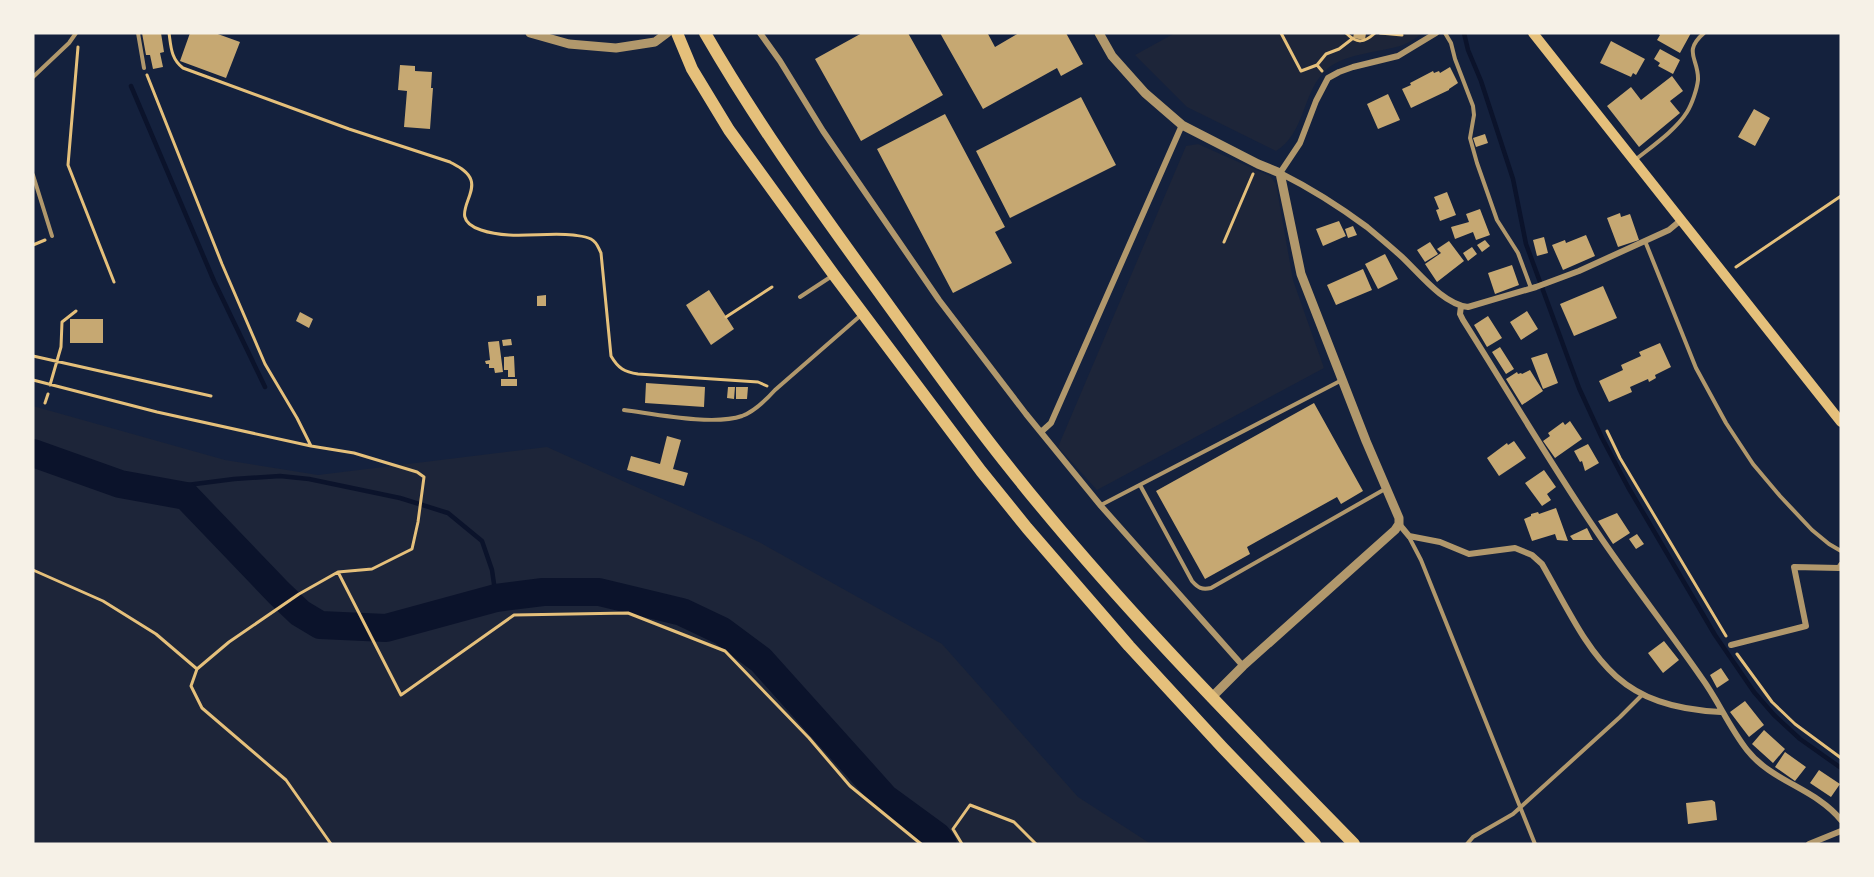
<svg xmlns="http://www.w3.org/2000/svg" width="1874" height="877" font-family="'Golos Text',sans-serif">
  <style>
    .green { fill: #1d2539 }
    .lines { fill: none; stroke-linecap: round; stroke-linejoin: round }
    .stream { stroke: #0b132b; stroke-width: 4.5 }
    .river { stroke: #0b132b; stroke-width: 28 }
    .building { fill: #c6a872 }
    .path { stroke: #e5c07b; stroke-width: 3 }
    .service { stroke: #b1986c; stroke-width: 4 }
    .minor { stroke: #b1986c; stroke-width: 6 }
    .tertiary { stroke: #b1986c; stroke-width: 9 }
    .secondary { stroke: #e5c07b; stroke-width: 10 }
    .trunk { stroke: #e5c07b; stroke-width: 12 }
  </style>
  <rect width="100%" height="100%" fill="#14213d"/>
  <path class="green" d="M1175,33H1423C1417,37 1410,42 1403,45C1379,53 1341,53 1324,72C1302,95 1305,133 1276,151L1187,107L1135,55Z
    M1198,144L1270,176L1276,184L1293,280L1324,368L1097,490L1058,447L1186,146Z
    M33,406L225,460L318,475L547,447L759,542L942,644L1078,797L1151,844H33Z"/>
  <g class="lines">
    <path class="stream" d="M1464,33L1468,50L1481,81L1513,179L1526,244L1579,388L1602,438L1628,487L1715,635L1754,692L1774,715L1800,739L1841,768
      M131,86L214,281L265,387
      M156,489L234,479L280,476L309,479L400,498L448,513L482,541L492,570L496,598"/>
    <path class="river" d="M33,453L120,484L186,496L279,593L300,613L320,625L386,628L496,598L543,592H599L682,612L722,631L761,660L885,798L937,836L943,844"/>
  </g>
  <path class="building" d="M142,33H161L164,52L160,53L163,67L153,69L150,55H146Z
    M190,33H215L240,42L226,78L180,61Z
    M862,33H908L943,95L861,141L815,59Z
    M940,33H991L988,34L995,47L1019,33H1066L1083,64L1061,76L1057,68L983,109Z
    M1354,33H1366L1365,40L1353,38Z
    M1657,33H1691L1680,53L1657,40L1660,35Z
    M1611,41L1645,59L1636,75L1633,73L1631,77L1600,63Z
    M1660,49L1680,60L1673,74L1658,66L1660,63L1654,59Z
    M400,65L415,66V71L432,72L431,88H433L430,129L404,127L407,91L398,90Z
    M1450,67L1458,83L1449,89V90L1411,108L1402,89L1411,85L1410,83L1433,71L1434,73L1439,71L1440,73Z
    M1672,76L1683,91L1670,101L1680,113L1639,147L1607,106L1631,87L1641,100Z
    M1388,94L1400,120L1378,129L1367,104Z
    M1081,97L1116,165L1010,218L976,151Z
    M1754,109L1770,118L1755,146L1738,137Z
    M945,114L1005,227L995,232L1012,263L953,293L877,149Z
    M1485,134L1488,143L1476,147L1473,138Z
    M1447,192L1456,215L1440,221L1436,210L1439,209L1434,197Z
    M1480,209L1490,235L1476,240L1473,232L1455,239L1451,227L1469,222L1466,214Z
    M1620,213L1621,217L1630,214L1639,240L1618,247L1607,218Z
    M1339,221L1346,236L1323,246L1316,229Z
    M1353,226L1357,235L1348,238L1345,229Z
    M1586,235L1595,256L1563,270L1552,245L1565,240L1566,243Z
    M1544,237L1548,253L1537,256L1533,240Z
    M1485,240L1490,246L1482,252L1477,245Z
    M1449,241L1464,261L1437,282L1425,264L1441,253L1437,249Z
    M1430,242L1438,254L1425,262L1417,250Z
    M1472,247L1477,254L1468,261L1463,253Z
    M1385,254L1398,279L1378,289L1365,264Z
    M1512,265L1519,285L1495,294L1488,273Z
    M1363,269L1372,290L1336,305L1327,285Z
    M1603,286L1617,318L1574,336L1560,304Z
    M709,290L734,329L711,345L686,305Z
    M546,295V306H537V296Z
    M1527,311L1538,329L1521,340L1510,322Z
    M300,312L313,319L309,328L296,321Z
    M1488,316L1502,338L1487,347L1474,325Z
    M70,319H103V343H70Z
    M511,339L512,345L503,346L502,340Z
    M499,341L503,372L495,373L494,368H489V364H486L485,361L490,360L488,342Z
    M1660,343L1671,367L1655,375L1656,378L1649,382L1648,379L1630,387L1632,392L1609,402L1599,381L1623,370L1621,365L1641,356L1639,352Z
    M1500,347L1514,369L1506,374L1492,352Z
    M1547,353L1558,383L1543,389L1531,358Z
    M514,356L515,377H508V370H504V357Z
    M1530,370L1543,391L1522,405L1506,379L1517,372L1518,374L1521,373L1522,374Z
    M501,379H517V386H501Z
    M646,383L705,387L704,407L645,403Z
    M728,387H735L734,399L727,398Z
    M736,387H748L747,399H736Z
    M1314,403L1363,491L1341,504L1337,497L1247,547L1250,554L1205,579L1156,491Z
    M1570,421L1582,439L1555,458L1543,441L1550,436L1548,433L1563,422L1565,425Z
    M667,436L681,440L673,469L688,473L684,486L627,470L631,456L660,464Z
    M1514,441L1526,458L1499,476L1487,458L1507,443L1508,445Z
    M1588,444L1599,463L1585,471L1582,461L1580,462L1574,451Z
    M1544,470L1556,487L1547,494L1551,500L1542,506L1525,483Z
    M1556,508L1568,541L1557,540L1555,534L1532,541L1524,519L1531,516V514L1538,512L1539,514Z
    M1617,513L1630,533L1613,544L1598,521Z
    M1587,528L1593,540H1573L1570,536Z
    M1637,534L1644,544L1636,549L1629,539Z
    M1664,641L1679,660L1663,673L1648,653Z
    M1721,668L1729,680L1717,688L1710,675Z
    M1745,701L1764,725L1749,737L1730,712Z
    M1764,730L1785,749L1773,763L1752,744Z
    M1785,752L1806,767L1795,781L1775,767Z
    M1819,770L1840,784L1831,797L1810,783Z
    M1712,800L1715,802L1717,820L1688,824L1686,803Z"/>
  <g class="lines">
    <path class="path" d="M169,33C171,47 171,59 183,68L349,129L450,162C457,166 468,171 471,180C477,197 447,219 481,230C510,240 543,232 573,235C579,236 585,236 591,239C597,242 598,247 601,253L611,356C618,368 624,372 638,374L758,382L767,386
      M1281,33L1301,71L1317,65L1322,71
      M1346,33C1357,44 1364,43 1375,33
      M1380,33L1402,35
      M78,47L68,165L114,282
      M1317,65L1326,54L1339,49L1352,39
      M147,75L222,264L265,364L297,418L311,446L354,453L417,472L424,477L418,522L412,549L372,569L338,572L299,594L229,642L197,669L191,686L202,708L286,780L331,844
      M1224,242L1253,174
      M33,245L45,240
      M1736,267L1841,196
      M726,317L772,287
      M33,356L211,396
      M33,380L157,412L311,446
      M50,385L61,347L62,322L76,311
      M45,403L48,394
      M1607,431L1620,458L1726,636
      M33,570L103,601L156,634L197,669
      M338,572L401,695L514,615L628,613L725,651L809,738L850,786L921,844
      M1737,654L1772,702L1795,724L1841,758
      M962,844L953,829L970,805L1014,822L1036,844"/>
    <path class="service" d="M138,33L144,68
      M1445,33L1451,43L1455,59L1473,106L1474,115L1470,138L1477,163L1497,220L1518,253L1531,288
      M33,77L69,43L76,33
      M1635,160C1651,147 1676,130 1687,112C1692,104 1697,89 1698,80C1699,59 1682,52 1704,33
      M33,175L52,236
      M1645,241L1696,368L1726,423L1753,464L1780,496L1812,530L1829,544L1841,551
      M800,297L832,276
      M624,410C655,414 713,426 742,416C755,411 766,400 775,390L860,316
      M1140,485L1192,581C1198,588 1202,590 1211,588L1385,489
      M1101,505L1342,380
      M1409,537L1421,560L1535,844
      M1467,844L1473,837L1513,814L1620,717L1642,695"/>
    <path class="minor" d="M760,33L780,61L823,131L939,300L1026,414L1101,506L1243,666
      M1436,33L1398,56L1353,67L1339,72L1328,78L1316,101L1300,143L1280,173C1310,188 1340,207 1367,227C1379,237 1391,247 1402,257C1420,274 1443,304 1468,307L1536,287L1579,271L1669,230L1681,220
      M1461,306L1460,314L1463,320C1508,391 1550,463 1597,532C1630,581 1667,628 1701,677C1718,700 1729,727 1747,750C1772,782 1815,788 1841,820
      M1041,432L1051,423L1182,125
      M1399,524L1409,536L1440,542L1469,554L1515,548L1532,555L1542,564C1591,650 1609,707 1721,712
      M1731,645L1806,626L1794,567L1839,568L1841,565
      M1809,844L1841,831"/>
    <path class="tertiary" d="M530,33L569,44L616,48L655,42L667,33
      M1099,33L1112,56L1145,93L1182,125L1258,164L1280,173L1301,274L1366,441L1399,518V524L1395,530L1243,666L1211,698"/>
    <path class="secondary" d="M1533,33L1841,422"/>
    <path class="trunk" d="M677,33L692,69L729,130L834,275L981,471L1027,528L1129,646L1222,747L1315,844
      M705,33C754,118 810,197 868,277C914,340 959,405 1008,466C1114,600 1235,722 1354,844"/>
  </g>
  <rect width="1874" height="877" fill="none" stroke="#f6f1e7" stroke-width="69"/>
</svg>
